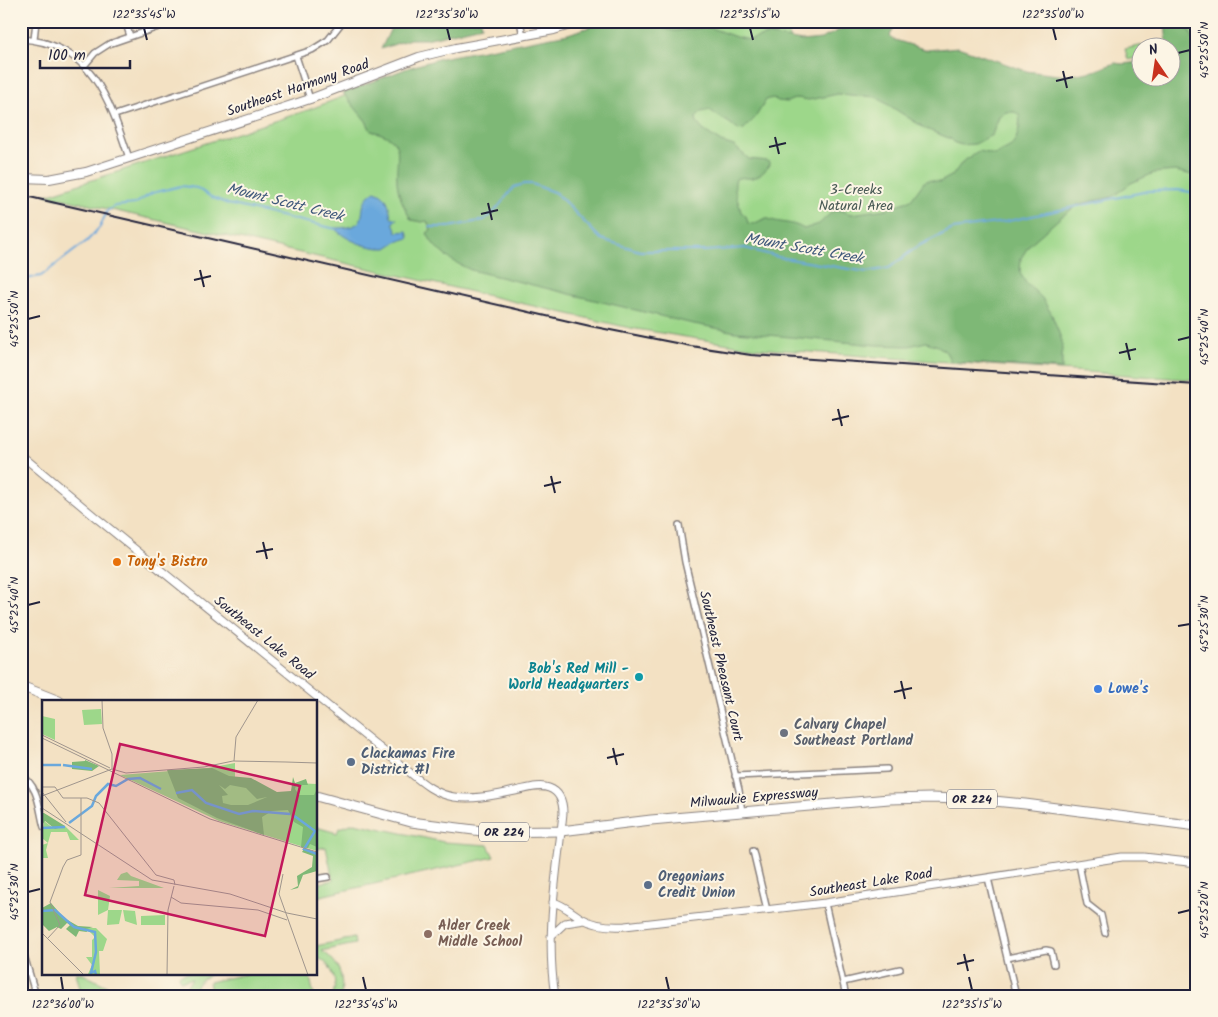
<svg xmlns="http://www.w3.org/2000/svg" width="1218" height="1017" font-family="Kalam,sans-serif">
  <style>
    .green { fill: #9dd78a; stroke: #607c62 }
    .forest { fill: #7eb876; stroke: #506d58; fill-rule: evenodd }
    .water { fill: #6aa8dc; stroke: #46658c }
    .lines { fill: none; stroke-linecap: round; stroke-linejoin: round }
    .stream { stroke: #6aa8dc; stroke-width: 2 }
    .street-casing { stroke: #8a827f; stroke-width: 8 }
    .secondary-casing { stroke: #8a827f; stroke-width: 9 }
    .primary-casing { stroke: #8a827f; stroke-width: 10 }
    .highway-casing { stroke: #8a827f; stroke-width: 11 }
    .street { stroke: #fff; stroke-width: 5 }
    .secondary { stroke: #fff; stroke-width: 7 }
    .primary { stroke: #fff; stroke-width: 8 }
    .highway { stroke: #fff; stroke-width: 9 }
    .rail { stroke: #22223b; stroke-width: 2 }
    .ticks { fill: none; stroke: #22223b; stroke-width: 2 }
    .food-dot { fill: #e8710a; stroke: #fcf5e5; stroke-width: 2 }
    .culture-dot { fill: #0f9aa8; stroke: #fcf5e5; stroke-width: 2 }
    .shop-dot { fill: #3f7fe0; stroke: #fcf5e5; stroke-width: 2 }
    .worship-dot { fill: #6b7280; stroke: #fcf5e5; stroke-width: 2 }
    .service-dot { fill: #5c6f8a; stroke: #fcf5e5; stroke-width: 2 }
    .education-dot { fill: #8d6e63; stroke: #fcf5e5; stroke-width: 2 }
    .labels { text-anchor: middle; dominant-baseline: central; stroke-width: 4; stroke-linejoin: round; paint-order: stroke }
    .shield { fill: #fcf5e5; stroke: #63616e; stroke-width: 1 }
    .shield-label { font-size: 12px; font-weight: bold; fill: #22223b }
    .street-label { font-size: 14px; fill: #22223b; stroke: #fcf5e5 }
    .park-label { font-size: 14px; fill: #475853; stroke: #fcf5e5 }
    .food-label { font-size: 14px; font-weight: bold; fill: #c56008; stroke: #fcf5e5; text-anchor: start }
    .culture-label { font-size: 14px; font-weight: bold; fill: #0d838f; stroke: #fcf5e5; text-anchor: end }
    .shop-label { font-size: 14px; font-weight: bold; fill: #366cbe; stroke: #fcf5e5; text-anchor: start }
    .worship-label { font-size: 14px; font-weight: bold; fill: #5b616d; stroke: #fcf5e5; text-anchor: start }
    .service-label { font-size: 14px; font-weight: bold; fill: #4e5e75; stroke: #fcf5e5; text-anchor: start }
    .education-label { font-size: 14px; font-weight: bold; fill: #785e54; stroke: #fcf5e5; text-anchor: start }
    .water-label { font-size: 15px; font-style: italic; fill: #3f587b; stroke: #fcf5e5 }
    .inset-river { fill: none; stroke: #6aa8dc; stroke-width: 2.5 }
    .inset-road { fill: none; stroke: #9f958d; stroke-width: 1 }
    .view { fill: #c2185b; fill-opacity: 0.15; stroke: #c2185b; stroke-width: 2.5 }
    .inset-edge { fill: none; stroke: #22223b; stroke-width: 2.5 }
    .neatline { fill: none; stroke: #22223b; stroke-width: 2 }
    .ticks-label { font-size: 12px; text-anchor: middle; fill: #22223b }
  </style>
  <rect width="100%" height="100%" fill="#fcf5e5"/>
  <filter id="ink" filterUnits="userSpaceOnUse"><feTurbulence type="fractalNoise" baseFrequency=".02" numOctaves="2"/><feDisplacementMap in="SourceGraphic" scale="10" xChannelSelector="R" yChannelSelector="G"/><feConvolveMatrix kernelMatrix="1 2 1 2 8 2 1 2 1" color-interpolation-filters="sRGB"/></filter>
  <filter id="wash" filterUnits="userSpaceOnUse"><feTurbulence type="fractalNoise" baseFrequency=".0096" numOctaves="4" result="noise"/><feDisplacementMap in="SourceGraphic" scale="20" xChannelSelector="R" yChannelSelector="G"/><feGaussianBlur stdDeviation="1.12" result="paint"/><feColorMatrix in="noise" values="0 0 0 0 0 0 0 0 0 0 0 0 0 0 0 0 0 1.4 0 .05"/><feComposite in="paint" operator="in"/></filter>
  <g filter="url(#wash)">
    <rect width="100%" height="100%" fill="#f3e1c3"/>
    <path class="green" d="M608,21H785L791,46L922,55L1065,78H1170L1182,21H1197V380L754,348L630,328L46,195L308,110L404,73L550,41Z
      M1144,45L1145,47L1140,48V57L1128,60L1125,49Z
      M354,823L444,842L488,845L494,857L316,897V884L333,880L326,847L316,849V827L337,833L339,828Z
      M354,938L355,944L322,951C339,962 344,976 341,996H332C339,981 332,963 316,957V946Z
      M76,973H81L119,992L162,985L163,996H82Z
      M185,973H216C203,976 195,984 191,996H184L186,987L192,979L180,981L179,975Z
      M251,973H309L314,996H212L209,982Z"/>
    <path class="forest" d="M403,21H481L482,26L426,39H410L381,49L393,24Z
      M608,21H652L669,30L676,31L708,27L736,37L750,40L767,35L802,41L821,39L844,28L864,24L895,25L890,36L892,39L927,50L958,47L1026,71L1066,76L1094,71L1115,63L1122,64L1140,62V78H1170V48L1167,47L1165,21H1188V29L1197,45V176L1175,171L1154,173L1131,183L1112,197L1079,204L1061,217L1030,244L1021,258L1020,273L1026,283L1042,298L1052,315L1062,341V369L951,362L946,352L938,346L926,342L909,346L876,345L736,332L689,323L471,270C453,262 435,252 427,233L431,230L427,221L422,222L411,220C405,209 398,195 397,182C395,154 408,139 371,131L366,121L343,93L408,68L441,58L568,34ZM838,94L876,97L926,129L951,139L955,143L962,145L975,144L992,135L999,117L1006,112H1015L1019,115C1021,122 1018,138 1013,144C1010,148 1000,151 995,155L980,151L962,162L953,175L940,182L929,180L924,182L911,200L886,209L851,214L840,210L833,211L819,224L804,229C792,221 779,224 766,218L753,224L748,223L746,216L741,212C739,201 732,189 736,179C742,176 746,179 753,178C760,176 766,170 770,165L768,161L749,159L734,146L721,142L703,130L697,123L696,117L701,112L710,110C719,118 729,121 738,130L744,129L755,118L766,100L773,98L778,101L787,102L797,98L809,100Z"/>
    <path class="water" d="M375,191C388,195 389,205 391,217L397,219L393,222L397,232L407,231L409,238L396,242L387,248C369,249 347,241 334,228C380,228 349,206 375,191Z"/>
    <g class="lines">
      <path class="stream" d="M430,227H449L484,220L494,212L514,187L524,184H532L556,193L601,239L640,251H705L745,248L778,257L867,272L889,268L918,246L953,229L1004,222L1148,191L1178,190L1197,193
        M21,280L41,276L87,241L100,227L107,211L115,206L135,204L152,193L181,186L197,188L211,197L228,204L336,229"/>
    </g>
  </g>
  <g filter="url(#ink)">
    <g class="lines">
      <defs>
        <path id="street" d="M125,21L130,36
          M520,21L523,36
          M21,39C92,43 110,101 129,158
          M34,40L36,21
          M296,56L310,99
          M84,66L95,53L109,44L176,21
          M115,115L312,50L328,40L343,21
          M679,525L685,562L739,790L742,812
          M21,775C39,786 39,809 44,827
          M735,776L887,769
          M753,851L767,910
          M1079,864L1087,904L1101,915L1105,933
          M988,878L1016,996
          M316,879L328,877
          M825,903L846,996
          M21,945L36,996
          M1007,958L1046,950L1051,951L1054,964
          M843,982L900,969"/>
        <path id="secondary" d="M21,455L94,516L402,766C418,779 433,794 454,797C475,800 495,795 515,791C526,789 539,784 549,788C560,792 563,802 563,813C557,874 545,934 555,996
          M553,902C564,905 571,912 581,918C595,926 610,927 625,926L825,903L1122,857H1144L1197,863
          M551,936L565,923L585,920"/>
        <path id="primary" d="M21,178L49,179L86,172L310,99L419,57L456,48L554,30L583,21"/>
        <path id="highway" d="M21,686L59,701
          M316,796L411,822L490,832L561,831L651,820L889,799L931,798L984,800L1025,804L1197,826"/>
      </defs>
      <use href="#street" class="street-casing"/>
      <use href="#secondary" class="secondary-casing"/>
      <use href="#primary" class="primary-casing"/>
      <use href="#highway" class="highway-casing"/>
      <use href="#street" class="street"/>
      <use href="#secondary" class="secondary"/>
      <use href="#primary" class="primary"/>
      <use href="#highway" class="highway"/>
      <path class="rail" d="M21,195L590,326L691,346L751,355L1197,385"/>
    </g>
  </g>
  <path class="ticks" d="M144,28L147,40M447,28L450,40M750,28L753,40M1053,28L1056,40M1178,53L1190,50M1063,71L1067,88M1056,81L1073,77M775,137L779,154M769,147L786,143M488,203L492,220M481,214L498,210M200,270L204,287M194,280L211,276M28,319L40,316M1178,340L1190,337M1126,343L1130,360M1119,353L1136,349M838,409L842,426M832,420L849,416M551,476L555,493M544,486L561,482M263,542L267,559M256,552L273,549M28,605L40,602M1178,626L1190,624M901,681L905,699M894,692L912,688M613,748L617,765M607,758L624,754M28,892L40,889M1178,913L1190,910M964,954L968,971M957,964L974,960M61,977L63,990M363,977L366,990M666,977L669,990M969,977L972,990"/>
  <circle class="food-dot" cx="117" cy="562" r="5"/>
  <circle class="culture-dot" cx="639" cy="677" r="5"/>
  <circle class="shop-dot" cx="1098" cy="689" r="5"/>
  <circle class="worship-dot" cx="784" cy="733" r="5"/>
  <g class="service-dot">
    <circle cx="351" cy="762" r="5"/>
    <circle cx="648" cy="885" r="5"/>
  </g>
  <circle class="education-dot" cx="428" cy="934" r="5"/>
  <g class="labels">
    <g class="shield">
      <rect x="947" y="789.5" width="50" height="19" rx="4"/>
      <rect x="479" y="822.5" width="50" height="19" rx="4"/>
    </g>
    <g class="shield-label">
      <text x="972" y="799">OR 224</text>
      <text x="504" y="832">OR 224</text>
    </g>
    <g class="street-label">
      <text transform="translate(298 88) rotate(-19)">Southeast Harmony Road</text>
      <text transform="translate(264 638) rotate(39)">Southeast Lake Road</text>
      <text transform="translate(721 666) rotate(77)">Southeast Pheasant Court</text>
      <text transform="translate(754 798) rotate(-5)">Milwaukie Expressway</text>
      <text transform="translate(871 883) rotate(-9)">Southeast Lake Road</text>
    </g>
    <g class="park-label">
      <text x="856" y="190">3-Creeks<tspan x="856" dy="16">Natural Area</tspan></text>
    </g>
    <g class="food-label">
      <text x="127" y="562">Tony's Bistro</text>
    </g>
    <g class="culture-label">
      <text x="629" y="669">Bob's Red Mill -<tspan x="629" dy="16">World Headquarters</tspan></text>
    </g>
    <g class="shop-label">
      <text x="1108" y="689">Lowe's</text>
    </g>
    <g class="worship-label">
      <text x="794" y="725">Calvary Chapel<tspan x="794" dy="16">Southeast Portland</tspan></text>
    </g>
    <g class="service-label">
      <text x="361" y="754">Clackamas Fire<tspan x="361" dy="16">District #1</tspan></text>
      <text x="658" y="877">Oregonians<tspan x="658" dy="16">Credit Union</tspan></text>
    </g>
    <g class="education-label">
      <text x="438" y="926">Alder Creek<tspan x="438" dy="16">Middle School</tspan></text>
    </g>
    <g class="water-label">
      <text transform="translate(285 203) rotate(14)">Mount Scott Creek</text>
      <text transform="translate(804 249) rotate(10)">Mount Scott Creek</text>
    </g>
  </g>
  <g transform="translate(42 700)">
    <rect width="275" height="275" fill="#f3e1c3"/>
    <path d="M59,9L60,24L42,25L40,10ZM0,16L13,19V40L0,34ZM193,63V78L233,92L252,93V83L275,84V151L177,121L78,75L166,68ZM2,121L11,128L23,126L37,140H28L25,132H9L4,150L6,158H0V145L6,143L0,138ZM85,172L89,176L122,188H67L97,186V181L75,180L79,174ZM56,190L68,196L66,210H80L77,224L65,225L66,210L56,215ZM81,210L93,211L95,225L83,221ZM123,215V225H99V216ZM44,228H54L65,239L61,251H57L58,275L46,274L50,265L44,257H50V240L53,237Z" fill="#9dd78a"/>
    <path d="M43,61V60L57,66L50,71L30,69V62ZM170,68L187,76L209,78L235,92L249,91L251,77L253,83L264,79L266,85H254L253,89L257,95H272L275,89V147L268,144L266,148L259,147L261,127L252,122L246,110L230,111L220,117L222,135L175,118L136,98L125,70ZM177,85L183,89L188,85L204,88L215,99L225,97L206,105H189L181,103L180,96L186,95ZM0,113H2L23,126L13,129L3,121L0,125ZM262,149L275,153V171L261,175L256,188L248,190L256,186L255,176L270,167L271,156L260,152ZM9,203L22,218L36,226L51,227L44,229L45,232L37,231L34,237L24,229L28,225L25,223L19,229L15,227L7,231L0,224V208Z" fill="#7eb876" fill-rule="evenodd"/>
    <path class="inset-river" d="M0,65H19M21,65L50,69M134,93L150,90L164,103L197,114L211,111L248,114M251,115L273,131L262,149L275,154M27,123L50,106L54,96L66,84L74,86L86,79L98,78L119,89M0,128L23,127M0,211L13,210L32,227L53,232L54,252L49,273L53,271L54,275"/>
    <path class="inset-road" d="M60,0L61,28L70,54V69M0,35L68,68M0,38L168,119L275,152M192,61L194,37L216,0M244,62L275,63M70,69L84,73L162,67L191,61L244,62M0,87H13L21,98H45L57,103L114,175L132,180L133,185M0,92L24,122M0,96L70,69M0,108L110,180L188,194L245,213L275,219M241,174L237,194L266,275M129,197L139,203L216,210L245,220M0,233L42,275M6,238L18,225L8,202L21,167L25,160L39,155V98M125,275L126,210L132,186"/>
    <path class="view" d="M78,44L258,86L223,236L43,195Z"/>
    <rect width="275" height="275" class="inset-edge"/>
  </g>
  <rect width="1218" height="1017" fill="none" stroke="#fcf5e5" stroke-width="55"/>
  <g transform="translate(1156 62) rotate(347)"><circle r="24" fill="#fcf5e5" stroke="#a5a1a1"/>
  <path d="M0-4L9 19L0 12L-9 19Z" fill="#c8321e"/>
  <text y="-8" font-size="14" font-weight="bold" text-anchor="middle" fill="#22223b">N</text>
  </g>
  <path d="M40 60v8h90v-8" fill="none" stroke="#22223b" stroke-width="2.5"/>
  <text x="48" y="60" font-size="15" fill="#22223b" stroke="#fcf5e5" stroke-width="4" paint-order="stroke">100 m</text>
  <rect x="28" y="28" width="1162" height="962" class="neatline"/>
  <g class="ticks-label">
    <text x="144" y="18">122°35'45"W</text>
    <text x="447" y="18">122°35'30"W</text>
    <text x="750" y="18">122°35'15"W</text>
    <text x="1053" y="18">122°35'00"W</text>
    <text transform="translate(1204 50) rotate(-90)" y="4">45°25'50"N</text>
    <text transform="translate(14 319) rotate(-90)" y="4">45°25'50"N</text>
    <text transform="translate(1204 337) rotate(-90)" y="4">45°25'40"N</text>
    <text transform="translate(14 605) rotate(-90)" y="4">45°25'40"N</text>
    <text transform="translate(1204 624) rotate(-90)" y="4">45°25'30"N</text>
    <text transform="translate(14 892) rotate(-90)" y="4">45°25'30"N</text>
    <text transform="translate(1204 910) rotate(-90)" y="4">45°25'20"N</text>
    <text x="63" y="1008">122°36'00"W</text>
    <text x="366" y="1008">122°35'45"W</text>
    <text x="669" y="1008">122°35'30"W</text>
    <text x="972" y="1008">122°35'15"W</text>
  </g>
</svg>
